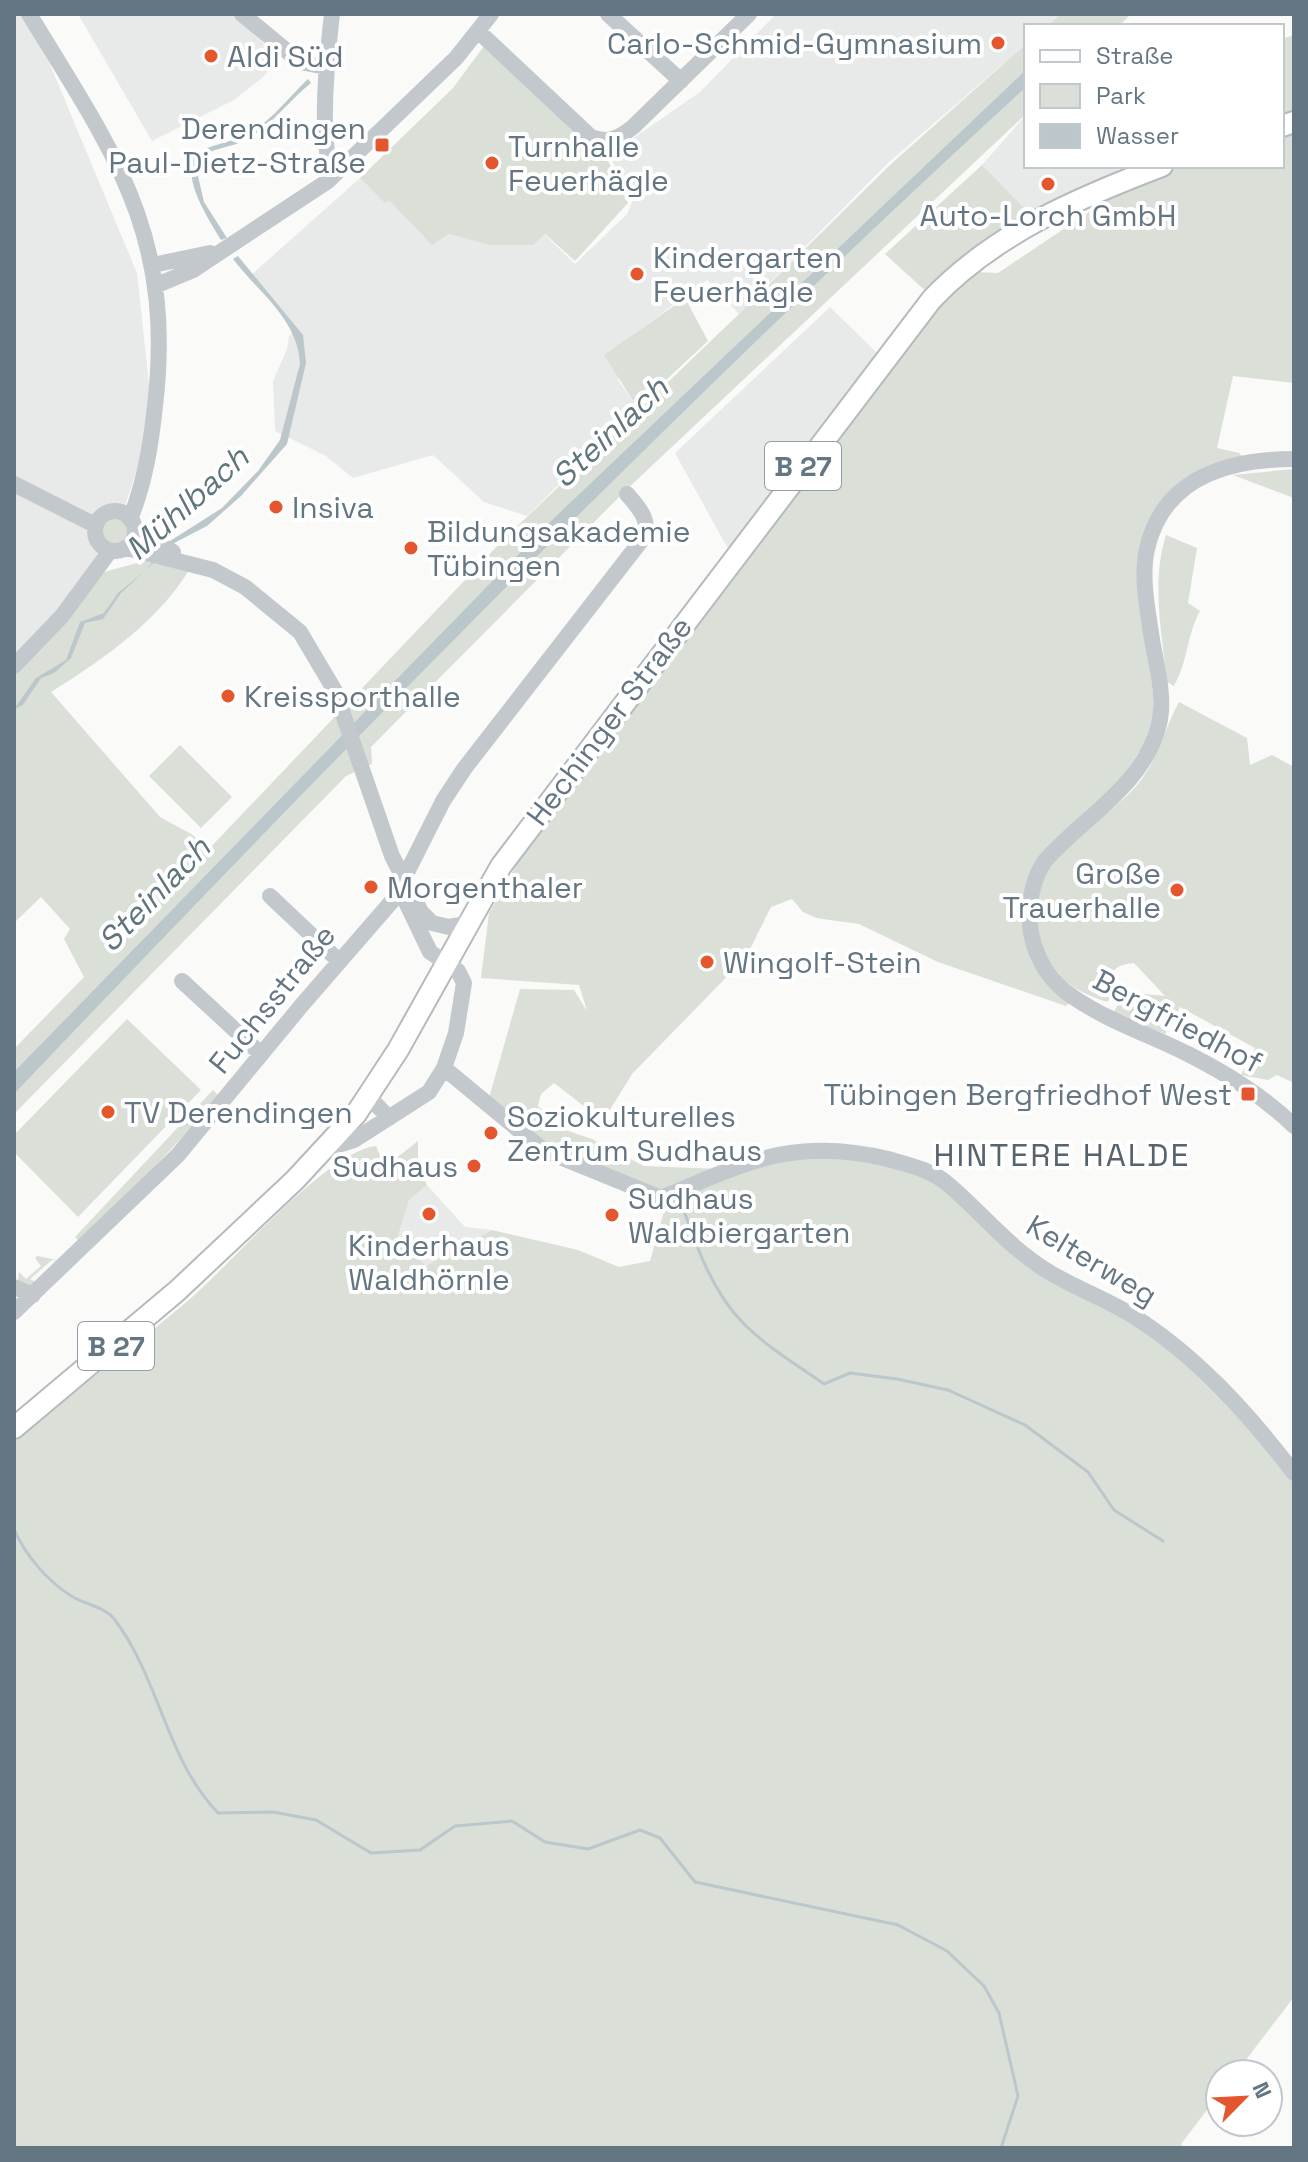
<svg xmlns="http://www.w3.org/2000/svg" width="1308" height="2162" font-family="'Space Grotesk',sans-serif">
  <style>
    .built { fill: #e8e9e9 }
    .green { fill: #dadfd7 }
    .water { fill: #bbc7cb }
    .lines { fill: none; stroke-linecap: round; stroke-linejoin: round }
    .stream { stroke: #bbc7cb; stroke-width: 3 }
    .major-casing { stroke: #b5babe; stroke-width: 24 }
    .minor { stroke: #c3c8cc; stroke-width: 16 }
    .major { stroke: #fff; stroke-width: 20 }
    .poi-dot { fill: #e4572e; stroke: #fff; stroke-width: 3 }
    .labels { text-anchor: middle; dominant-baseline: central; stroke-width: 8; stroke-linejoin: round; paint-order: stroke }
    .shield { fill: #fff; stroke: #939fa8; stroke-width: 2 }
    .shield-label { font-size: 28px; font-weight: bold; fill: #657683 }
    .poi-label { font-size: 30px; fill: #657683; stroke: #fff; text-anchor: start }
    .street-label { font-size: 30px; fill: #657683; stroke: #fff }
    .water-label { font-size: 32px; font-style: italic; fill: #60757c; stroke: #fff }
    .neighbourhood-label { font-size: 32px; letter-spacing: 2px; fill: #57646e; stroke: #fff }
  </style>
  <rect width="100%" height="100%" fill="#fafaf8"/>
  <path class="built" d="M14,14H29L137,273L153,421L110,551L14,666Z
    M78,14H232L279,58L263,77L234,100L152,141Z
    M776,14H1061L1047,26H1026V44L888,163L739,314L707,280L631,336L618,380L637,407L527,516L484,502L433,455L353,478L326,456L275,431L273,381L287,349L289,336L296,331L250,276L360,178L385,202L389,199L432,244L449,234L489,245L544,234L575,264L627,214L633,200L609,155L700,92Z
    M1026,115V166H1117L1123,181L1032,216L982,165Z
    M830,307L879,355L732,546L727,547L675,453Z
    M427,1185L465,1227L492,1230L426,1266L398,1236L409,1200Z"/>
  <path class="green" d="M1061,14H1131L1119,26H1047Z
    M1294,35V383L1233,376L1217,448L1239,453L1243,457L1154,517L1142,623L1153,692V718L1144,744L1122,778L1056,839L1022,918L1069,1003L1066,1006L938,962L859,924L816,918L803,912L792,899L771,907L746,957L632,1074L603,1121L554,1083L541,1094L538,1106L565,1130L592,1139L644,1166L719,1169L659,1192L546,1143L489,1098L520,989L574,990L587,1011L579,985L481,978L489,913L533,836L929,316L974,272L998,273L1110,198L1095,192L1162,166H1282V39Z
    M1026,44V114L625,491L371,747L372,764L346,776L14,1114V1049L84,977L64,939L70,929L41,897L14,923V666L93,575L148,560L193,563C163,618 104,659 51,692L160,817L193,835L207,851L506,537L739,314L891,164Z
    M484,46L592,148H602L628,203L575,261L545,234L533,245H489L449,234L432,245L389,200L385,203L360,178L453,88Z
    M982,165L1032,216L929,294L885,254Z
    M685,298L708,341L637,407L604,355Z
    M1294,469V498L1233,475Z
    M102 532a14 14 0 1 1 28 0a14 14 0 1 1-28 0Z
    M1166,535L1197,548L1188,603L1200,611C1186,637 1189,658 1174,686L1167,682C1162,633 1151,583 1166,535Z
    M1179,702L1247,738L1250,765L1272,755L1294,767V1083L1277,1075L1268,1080L1241,1075L1255,1048L1180,1007L1165,1034L1113,1014L1119,1002L1138,1001L1145,994L1165,996L1134,963C1121,964 1114,967 1108,979L1112,996L1107,1002C1071,989 1062,983 1043,950C1036,938 1036,929 1035,915C1032,852 1102,826 1138,784C1158,759 1164,730 1179,702Z
    M180,745L232,797L201,828L149,776Z
    M127,1019L201,1090L78,1217L14,1152V1135Z
    M213,1090L220,1097L82,1244L75,1237Z
    M418,1141V1166L427,1185L409,1200L398,1236L426,1266L492,1230L578,1250L619,1267L650,1261L667,1201L753,1165L827,1155L916,1170L945,1186L1008,1249L1126,1317L1173,1349L1251,1424L1294,1481V1997L1235,2074H1220V2093L1181,2144L1185,2148H14V1439C73,1393 133,1347 190,1299C231,1264 327,1151 376,1146L385,1167Z
    M38,1256L61,1261L52,1260L30,1279L36,1282L30,1289L18,1281L19,1272L26,1279L41,1266L35,1258Z"/>
  <path class="water" d="M1026,70V87C675,409 342,749 14,1094V1072L550,522Z
    M308,79L311,83C288,101 271,127 245,140C229,149 205,148 195,163L204,202L227,238L221,240C207,216 186,186 192,157C208,143 232,144 251,132C271,121 290,96 308,79Z
    M238,256L303,335L306,363L287,444L241,496L207,526L176,542L121,593L103,619L85,623L71,658L54,673L41,678L23,705L14,709L36,678L66,660L80,622L104,613L118,593L146,570L170,541L222,508L258,471L280,440L300,364C298,319 258,292 233,259Z"/>
  <g class="lines">
    <path class="stream" d="M679,1197C695,1241 710,1290 744,1324C767,1347 797,1365 824,1384L850,1373L897,1379L948,1390L1025,1425L1088,1472L1114,1510L1163,1541
      M14,1529C25,1555 48,1582 73,1597C85,1604 107,1608 115,1620C160,1680 166,1759 218,1813L273,1812L316,1820L371,1853L420,1850L455,1826L512,1821L545,1842L588,1849L640,1830L660,1838L695,1882L898,1925L947,1951L984,1986L999,2013L1018,2096L1001,2148"/>
    <defs>
      <path id="major" d="M1282,126L1294,122
        M14,1428L177,1291L295,1180L356,1114L398,1050L501,866L932,299C995,233 1078,198 1162,166"/>
    </defs>
    <use href="#major" class="major-casing"/>
    <path class="minor" d="M29,14C114,153 175,234 155,406C151,444 145,483 130,519
      M242,14L300,62L326,67
      M332,14C328,50 317,146 334,175
      M608,14L681,81
      M479,32L591,137C608,144 619,138 633,127L749,14
      M153,265L210,253
      M157,285L193,270L328,181L456,58L491,14
      M1294,459C1230,459 1163,477 1147,549C1141,575 1147,607 1151,633C1155,661 1166,696 1159,724C1144,786 1083,817 1044,862C1017,906 1028,968 1073,997C1108,1021 1150,1035 1188,1054C1227,1074 1262,1095 1294,1126
      M14,484L95,525
      M95 531a20 20 0 1 1 40 0a20 20 0 1 1-40 0Z
      M135,533L173,552
      M127,548L213,570L245,587L300,632L335,691L392,856L421,912L432,923L449,927L466,924
      M14,666L62,616L110,551
      M270,896L339,961
      M182,981L261,1054
      M444,1068L543,1150L661,1198C745,1163 794,1136 888,1159C909,1165 932,1170 949,1185C983,1214 1009,1248 1049,1272C1075,1288 1104,1298 1130,1314C1195,1354 1248,1413 1294,1473
      M369,1097L389,1118
      M328,1148L354,1140L429,1092L444,1068L456,1033L464,983L458,971L430,952L405,900
      M14,1287L33,1295
      M14,1312L178,1155L301,1006L393,900L443,801L464,769L644,537C651,520 638,507 627,494"/>
    <use href="#major" class="major"/>
  </g>
  <g class="poi-dot">
    <circle cx="998" cy="43" r="8"/>
    <circle cx="211" cy="56" r="8"/>
    <rect x="374" y="137" width="16" height="16" rx="4"/>
    <circle cx="492" cy="163" r="8"/>
    <circle cx="1048" cy="184" r="8"/>
    <circle cx="637" cy="274" r="8"/>
    <circle cx="276" cy="507" r="8"/>
    <circle cx="411" cy="548" r="8"/>
    <circle cx="228" cy="696" r="8"/>
    <circle cx="371" cy="887" r="8"/>
    <circle cx="1177" cy="890" r="8"/>
    <circle cx="707" cy="962" r="8"/>
    <rect x="1240" y="1086" width="16" height="16" rx="4"/>
    <circle cx="108" cy="1112" r="8"/>
    <circle cx="491" cy="1133" r="8"/>
    <circle cx="474" cy="1166" r="8"/>
    <circle cx="429" cy="1214" r="8"/>
    <circle cx="612" cy="1215" r="8"/>
  </g>
  <g class="labels">
    <g class="shield">
      <rect x="765" y="442" width="76" height="48" rx="6"/>
      <rect x="78" y="1322" width="76" height="48" rx="6"/>
    </g>
    <g class="shield-label">
      <text x="803" y="466">B 27</text>
      <text x="116" y="1346">B 27</text>
    </g>
    <g class="poi-label">
      <text x="982" y="43" text-anchor="end">Carlo-Schmid-Gymnasium</text>
      <text x="227" y="56">Aldi Süd</text>
      <text x="366" y="128" text-anchor="end">Derendingen<tspan x="366" dy="34">Paul-Dietz-Straße</tspan></text>
      <text x="508" y="146">Turnhalle<tspan x="508" dy="34">Feuerhägle</tspan></text>
      <text x="1048" y="215" text-anchor="middle">Auto-Lorch GmbH</text>
      <text x="653" y="257">Kindergarten<tspan x="653" dy="34">Feuerhägle</tspan></text>
      <text x="292" y="507">Insiva</text>
      <text x="427" y="531">Bildungsakademie<tspan x="427" dy="34">Tübingen</tspan></text>
      <text x="244" y="696">Kreissporthalle</text>
      <text x="1161" y="873" text-anchor="end">Große<tspan x="1161" dy="34">Trauerhalle</tspan></text>
      <text x="387" y="887">Morgenthaler</text>
      <text x="723" y="962">Wingolf-Stein</text>
      <text x="1232" y="1094" text-anchor="end">Tübingen Bergfriedhof West</text>
      <text x="124" y="1112">TV Derendingen</text>
      <text x="507" y="1116">Soziokulturelles<tspan x="507" dy="34">Zentrum Sudhaus</tspan></text>
      <text x="458" y="1166" text-anchor="end">Sudhaus</text>
      <text x="628" y="1198">Sudhaus<tspan x="628" dy="34">Waldbiergarten</tspan></text>
      <text x="429" y="1245" text-anchor="middle">Kinderhaus<tspan x="429" dy="34">Waldhörnle</tspan></text>
    </g>
    <g class="street-label">
      <text transform="translate(609 721) rotate(-53)">Hechinger Straße</text>
      <text transform="translate(272 999) rotate(-51)">Fuchsstraße</text>
      <text transform="translate(1178 1021) rotate(28)">Bergfriedhof</text>
      <text transform="translate(1092 1260) rotate(31)">Kelterweg</text>
    </g>
    <g class="water-label">
      <text transform="translate(610 432) rotate(-43)">Steinlach</text>
      <text transform="translate(187 503) rotate(-42)">Mühlbach</text>
      <text transform="translate(154 894) rotate(-46)">Steinlach</text>
    </g>
    <g class="neighbourhood-label">
      <text x="1062" y="1155">HINTERE HALDE</text>
    </g>
  </g>
  <rect width="1308" height="2162" fill="none" stroke="#657683" stroke-width="32"/>
  <rect x="1024" y="24" width="260" height="144" fill="#ffffff" stroke="#c1c8cd" stroke-width="2"/>
  <rect x="1040" y="50" width="40" height="12" fill="#ffffff" stroke="#c1c8cd" stroke-width="2"/>
  <text x="1096" y="64" font-size="24" fill="#657683">Straße</text>
  <rect x="1040" y="84" width="40" height="24" fill="#dadfd7" stroke="#c1c8cd" stroke-width="2"/>
  <text x="1096" y="104" font-size="24" fill="#657683">Park</text>
  <rect x="1040" y="124" width="40" height="24" fill="#bbc7cb" stroke="#c1c8cd" stroke-width="2"/>
  <text x="1096" y="144" font-size="24" fill="#657683">Wasser</text>
  <g transform="translate(1244 2098) rotate(66)"><circle r="38" fill="#ffffff" stroke="#c1c8cd" stroke-width="2"/>
  <path d="M0-6L14 30L0 20L-14 30Z" fill="#e4572e"/>
  <text y="-12" font-size="22" font-weight="bold" text-anchor="middle" fill="#657683">N</text>
  </g>
</svg>
